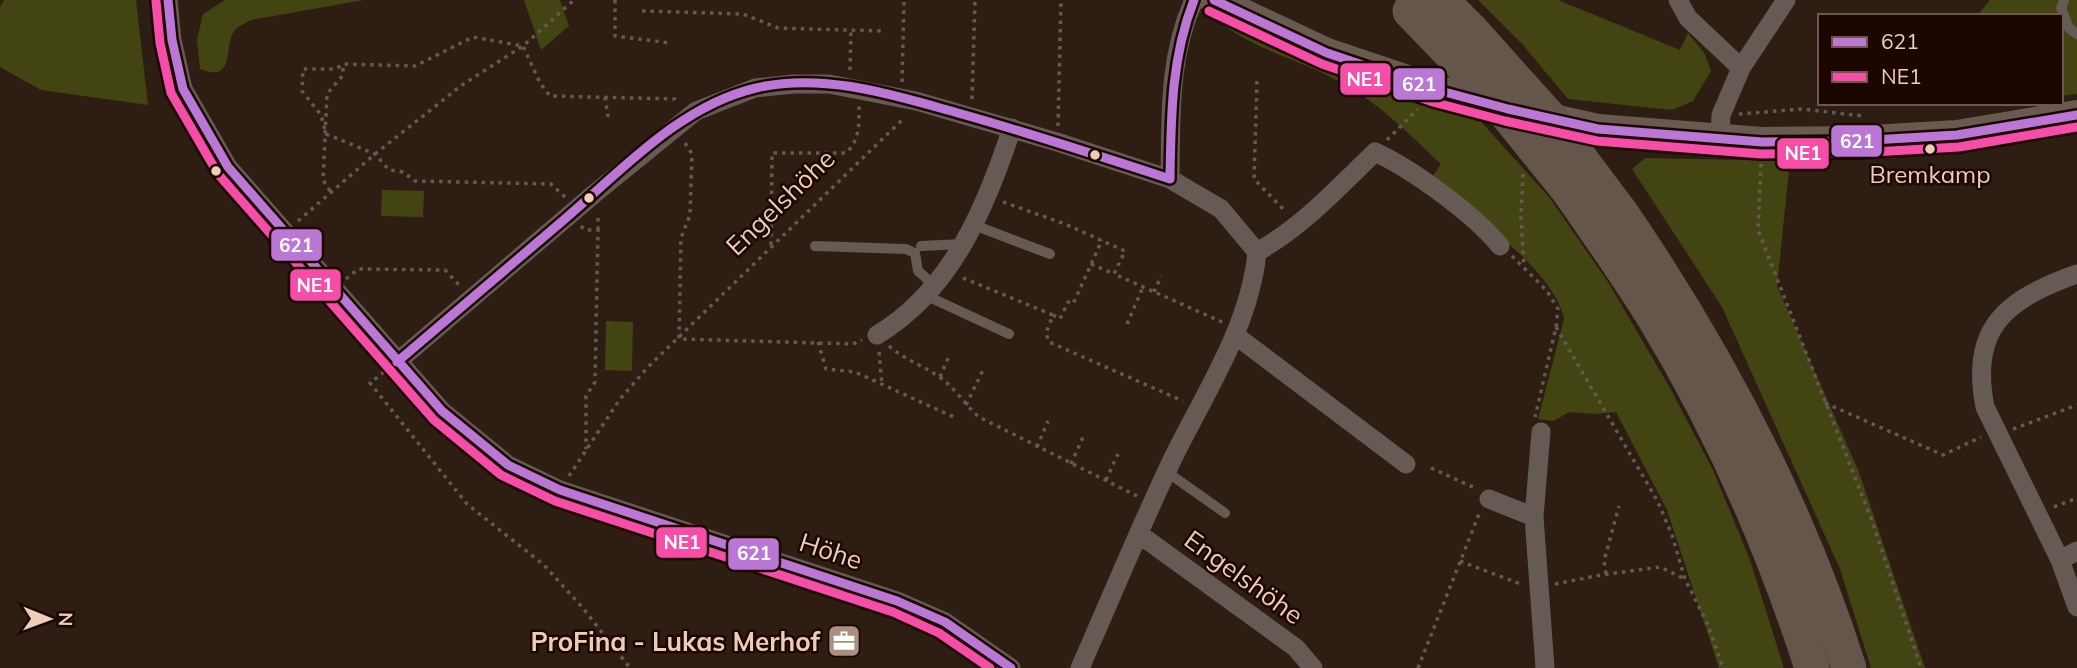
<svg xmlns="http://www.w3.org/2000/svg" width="2077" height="668" font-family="Mulish,sans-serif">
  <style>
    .green { fill: #424512 }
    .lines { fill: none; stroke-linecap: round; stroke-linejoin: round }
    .path { stroke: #655a53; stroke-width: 3.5; stroke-dasharray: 3.5 5; stroke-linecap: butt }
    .service { stroke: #655b54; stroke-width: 10 }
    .minor { stroke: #655b54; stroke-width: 19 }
    .primary { stroke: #685951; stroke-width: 30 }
    .motorway { stroke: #65564c; stroke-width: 35 }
    .motorway-bridge { stroke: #65564c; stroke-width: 35 }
    .bus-1-casing { stroke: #1c0700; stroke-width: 14 }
    .bus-2-casing { stroke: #1c0700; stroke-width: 14 }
    .bus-1 { stroke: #ba77d6; stroke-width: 9 }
    .bus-2 { stroke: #f54da8; stroke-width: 9 }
    .bus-dot { fill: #edccb8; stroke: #1c0700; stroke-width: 2.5 }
    .labels { text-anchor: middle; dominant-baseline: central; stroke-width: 5; stroke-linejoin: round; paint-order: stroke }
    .bus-label { font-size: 24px; fill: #edccb8; stroke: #1c0700 }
    .street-label { font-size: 26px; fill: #edccb8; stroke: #1c0700 }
    .poi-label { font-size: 26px; font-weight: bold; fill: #edccb8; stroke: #1c0700; text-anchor: end }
    .line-badge { stroke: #1c0700; stroke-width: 2.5 }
    .badge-label { font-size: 19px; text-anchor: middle; font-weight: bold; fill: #fff }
  </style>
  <rect width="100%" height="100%" fill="#2d1d12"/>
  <path class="green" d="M4,0H136L148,105L41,90L0,67V7Z
    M225,0H364L251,20C244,24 237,26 233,33C224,49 235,83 200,69L197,40L203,14Z
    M524,0H560L569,26L541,50Z
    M1478,0H1558L1680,50L1688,33L1705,54L1711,71L1693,101L1672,110L1568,99L1523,45Z
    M1990,0H2077V94L2061,96V16H1977Z
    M1223,25L1250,30L1475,115L1549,197L1608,282L1670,388L1713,470L1750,560L1784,668H1719L1667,510L1616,412L1596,414L1569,412L1554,421L1538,419L1564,319C1555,271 1468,210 1430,180L1441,164C1410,135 1378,102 1340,82C1301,60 1261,52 1223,25Z
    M1645,158L1790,161L1777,286L1859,472L1925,668H1871L1840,569L1722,307L1632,169Z
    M382,190L424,191L423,217L381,216Z
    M606,321L633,322L632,371L605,370Z"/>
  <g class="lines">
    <path class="path" d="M615,0V36L670,43
      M642,11L743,14L778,28L882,31
      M850,70L851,30
      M1257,81L1254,179L1286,212
      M902,82L904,0
      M605,97L608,117
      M972,99L975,0
      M1739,114L1802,109L1863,116
      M1058,126L1061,0
      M1387,140L1418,109
      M685,143L692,154L690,215L681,238L679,339L853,344L862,340
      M1761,164L1758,230L1872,521L1921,668
      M1523,174L1521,217L1524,267
      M330,191L323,180L327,94L343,75V65
      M565,197L551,184L415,181L403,172L389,170L375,154L326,134L321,115L302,91L303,69H336L343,64L415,66L473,37L523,46L540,83L550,96L675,99L679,103
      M1003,202L1065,224L1125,251L1114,274L1222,322
      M298,221L375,154L462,85L523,46L574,0
      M581,226L585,230H598L595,382L586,396V449
      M598,230V215
      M771,245L772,153H846C860,140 859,124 859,106
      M1512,256L1547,291L1558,309L1556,327L1535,417
      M1091,264L1114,274
      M963,278L1053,315L1046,333L1049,342L1183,401
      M346,279L358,269L445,270L461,287
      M1154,292L1161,276
      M1053,315L1060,319L1068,302L1073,304L1102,240
      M1127,324L1143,287
      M1556,327L1658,502L1672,535L1685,579L1708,625L1723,668
      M818,342L826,369L855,372L956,418
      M889,346C905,360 924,366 941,378C956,389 965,405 979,417L1137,496
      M879,352L882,385
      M384,372L370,383L467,504L544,565L582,607L630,668
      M940,377L949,356
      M1825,403L1943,455L1981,437
      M966,405L984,368
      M2013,429L2077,405
      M1037,447L1048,421
      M1071,464L1083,437
      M1431,468L1477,489
      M569,476L620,399L648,367L904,118
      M1106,480L1118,454
      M2054,507L2077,498
      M1460,561L1523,585
      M1606,574L1604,561L1619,506
      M1555,584L1601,575L1660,567L1685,579
      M1418,668L1479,514"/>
    <path class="service" d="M2064,0L2061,8L2069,28L2077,34
      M974,225L1050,254
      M815,246L906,249L915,253L918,271L935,286
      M921,246L963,244
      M927,296L1009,334
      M1167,472L1225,513"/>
    <path class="minor" d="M168,0L172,40L183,89L228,167L442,411L508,465L560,490L897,601L945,622L1011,668
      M1678,0L1688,18L1741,68
      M1720,139L1721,115L1741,68L1786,0
      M1170,179C1171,118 1168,57 1194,0
      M1257,252C1303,226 1338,188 1375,152C1412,169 1474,214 1500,246
      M2077,274C2007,299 1969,327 1985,407L2060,560L2077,607
      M877,335C952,290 986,207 1012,128
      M1235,335L1406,464
      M397,362L594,194L696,111L755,88L793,84H829L916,101L1057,142L1170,179L1221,209L1257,252C1250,326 1205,393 1173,458C1140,527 1111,598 1080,668
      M1541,432L1534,517L1545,668
      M1489,499L1534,517
      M1139,534L1296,648L1313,668
      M2060,560L2077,551"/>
    <path class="primary" d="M1214,0L1327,53L1437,90L1508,109L1598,129L1762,142L1856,141L1957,135L2077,115"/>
    <path class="motorway" d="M1441,0L1471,30
      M1569,191C1598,233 1628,275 1655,319C1721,428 1773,547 1812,668
      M1621,213C1717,353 1797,505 1849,668"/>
    <path class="motorway-bridge" d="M1410,11L1493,97L1569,191
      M1471,30L1549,117L1621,213"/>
    <defs>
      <path id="bus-1" d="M168,0L172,40L183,89L228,167L442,411L508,465L560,490L897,601L945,622L1011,668
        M1214,0L1327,53L1437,90L1508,109L1598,129L1762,142L1856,141L1957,135L2077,115
        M397,362C453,314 510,266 566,218C623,169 680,106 756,88C823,72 894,95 958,113C1029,133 1100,156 1170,179C1171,117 1171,58 1194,0"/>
      <path id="bus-2" d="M156,1L160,43L171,93L218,174L434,420L501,475L555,501L893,612L939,633L990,668
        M1209,11L1322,64L1433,102L1505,121L1597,141L1761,154L1856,153L1959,147L2077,127"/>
    </defs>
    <use href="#bus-1" class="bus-1-casing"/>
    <use href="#bus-2" class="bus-2-casing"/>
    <use href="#bus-1" class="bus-1"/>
    <use href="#bus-2" class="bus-2"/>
  </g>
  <defs>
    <symbol id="office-square" viewBox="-11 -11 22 22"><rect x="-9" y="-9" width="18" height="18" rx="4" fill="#aa8f7e" stroke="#1c0700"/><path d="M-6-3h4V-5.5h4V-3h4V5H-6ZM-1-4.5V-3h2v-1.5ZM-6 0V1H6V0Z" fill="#fff"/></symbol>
  </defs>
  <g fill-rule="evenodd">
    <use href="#office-square" x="825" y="622" width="38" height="38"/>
  </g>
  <g class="bus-dot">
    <circle cx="1930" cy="149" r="6"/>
    <circle cx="1095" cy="155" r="6"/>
    <circle cx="216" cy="171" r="6"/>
    <circle cx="589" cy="198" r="6"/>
  </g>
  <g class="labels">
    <g class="bus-label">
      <text x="1930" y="174">Bremkamp</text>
    </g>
    <g class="street-label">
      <text transform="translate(780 202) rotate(-44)">Engelshöhe</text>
      <text transform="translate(831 551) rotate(18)">Höhe</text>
      <text transform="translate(1244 577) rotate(36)">Engelshöhe</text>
    </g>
    <g class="poi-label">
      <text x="820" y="641">ProFina - Lukas Merhof</text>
    </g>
  </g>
  <g class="line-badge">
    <rect x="1339" y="62" width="53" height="34" rx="7" fill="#f54da8"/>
    <rect x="1392" y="67" width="54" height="34" rx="7" fill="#ba77d6"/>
    <rect x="1830" y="124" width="53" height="34" rx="7" fill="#ba77d6"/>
    <rect x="1776" y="137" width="54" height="33" rx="7" fill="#f54da8"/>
    <rect x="270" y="228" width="53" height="34" rx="7" fill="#ba77d6"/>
    <rect x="289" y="268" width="53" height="34" rx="7" fill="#f54da8"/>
    <rect x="655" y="526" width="53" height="33" rx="7" fill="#f54da8"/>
    <rect x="727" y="537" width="53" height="34" rx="7" fill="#ba77d6"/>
  </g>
  <g class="badge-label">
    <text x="1365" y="86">NE1</text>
    <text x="1419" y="91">621</text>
    <text x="1857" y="148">621</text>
    <text x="1803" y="160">NE1</text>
    <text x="296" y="252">621</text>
    <text x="315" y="292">NE1</text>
    <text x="682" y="549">NE1</text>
    <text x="754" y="560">621</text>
  </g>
  <rect x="1818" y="14" width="245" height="91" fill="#1c0700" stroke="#70564a" stroke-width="2"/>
  <rect x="1832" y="37" width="35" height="10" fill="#ba77d6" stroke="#70564a" stroke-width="2"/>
  <text x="1881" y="49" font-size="21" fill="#edccb8">621</text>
  <rect x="1832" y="72" width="35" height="10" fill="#f54da8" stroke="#70564a" stroke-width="2"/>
  <text x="1881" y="84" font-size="21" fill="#edccb8">NE1</text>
  <g transform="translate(49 619) rotate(91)" stroke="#1c0700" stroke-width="5" paint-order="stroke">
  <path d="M0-5L12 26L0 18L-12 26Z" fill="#edccb8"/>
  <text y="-10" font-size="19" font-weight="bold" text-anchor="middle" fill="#edccb8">N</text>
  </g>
</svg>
